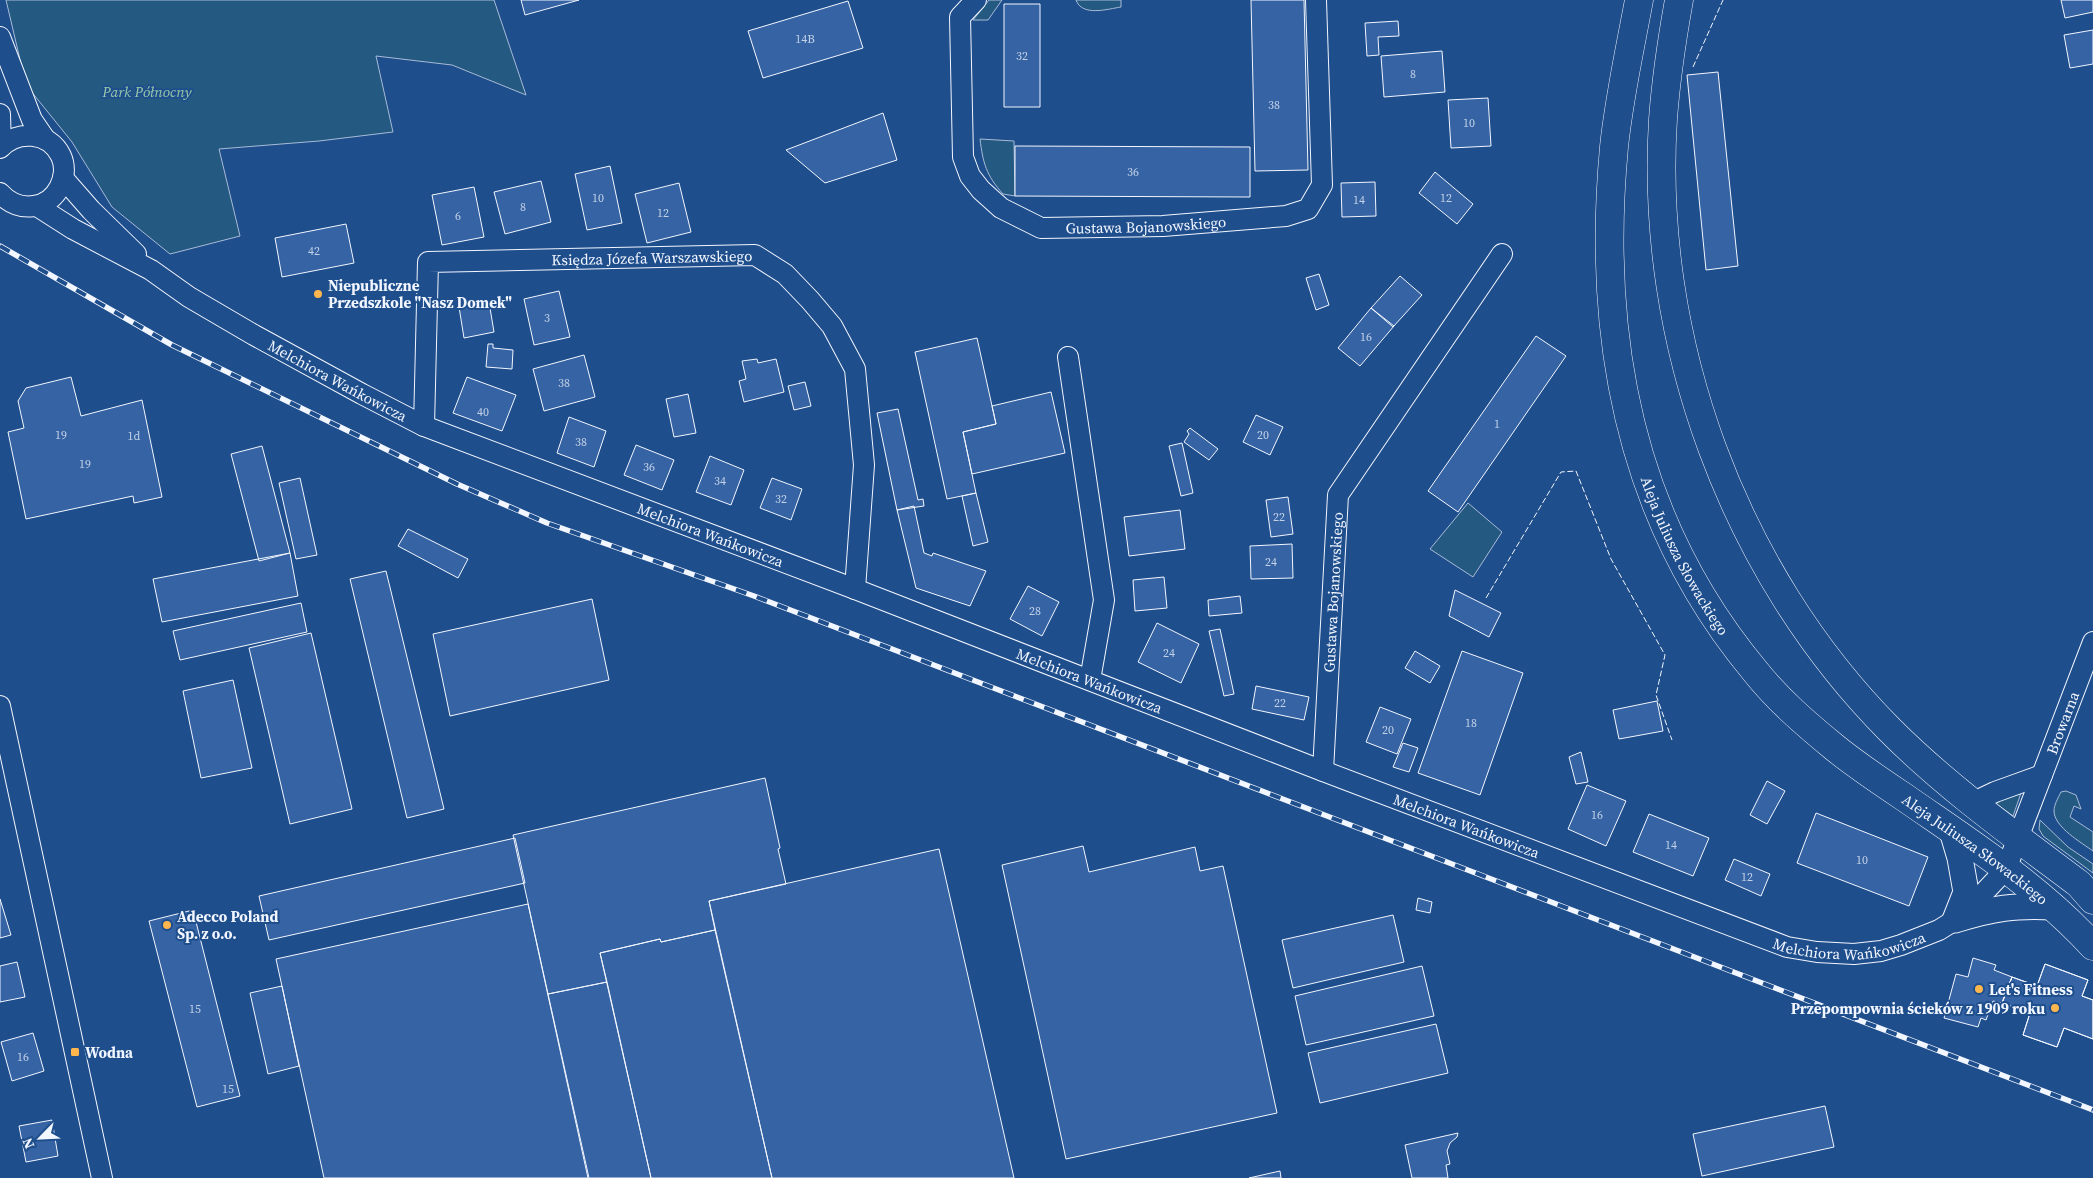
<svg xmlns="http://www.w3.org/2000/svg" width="2093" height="1178" font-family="'Source Serif 4',serif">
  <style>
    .green { fill: #245a82; stroke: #a8bbd7 }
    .building { fill: #3563a3; stroke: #f2f6ff }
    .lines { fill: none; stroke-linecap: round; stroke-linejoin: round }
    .minor-casing { stroke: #f2f6ff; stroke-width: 22 }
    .tertiary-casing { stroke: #f2f6ff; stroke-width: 27 }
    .primary-casing { stroke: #f2f6ff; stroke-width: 29 }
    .minor { stroke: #1f4e8c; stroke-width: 20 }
    .tertiary { stroke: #1f4e8c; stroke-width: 25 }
    .primary { stroke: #1f4e8c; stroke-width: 28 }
    .rail-casing { stroke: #f2f6ff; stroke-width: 5.5 }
    .rail { stroke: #1f4e8c; stroke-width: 4; stroke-dasharray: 11; stroke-linecap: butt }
    .fence { stroke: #f2f6ff; stroke-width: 1; stroke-dasharray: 6 2.5; stroke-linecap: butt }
    .poi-dot { fill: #ffb74d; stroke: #1f4e8c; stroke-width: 2 }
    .labels { text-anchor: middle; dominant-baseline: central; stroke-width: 4; stroke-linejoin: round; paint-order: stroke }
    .number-label { font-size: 12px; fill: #c3d1e8 }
    .park-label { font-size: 15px; font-style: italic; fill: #97c8a6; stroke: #1f4e8c }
    .street-label { font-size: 15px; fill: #f2f6ff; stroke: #1f4e8c }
    .poi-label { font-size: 15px; font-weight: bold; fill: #f2f6ff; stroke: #1f4e8c; text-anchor: start }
  </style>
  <rect width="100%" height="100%" fill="#1f4e8c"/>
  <path class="green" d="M6,0H494L526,95L452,65L376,56L393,132L319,141L219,149L240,236L170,254L112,207L72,142L26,85Z
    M989,0H1002L988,20H973Z
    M1076,0H1121V7C1108,9 1082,17 1076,0Z
    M980,139L1014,141L1015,196L1003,194C986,175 983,163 980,139Z
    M1468,503L1502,532L1473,577L1430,549Z
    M2066,791L2076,795L2081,809L2074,806L2070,817L2093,832V851C2082,843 2054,827 2054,811C2054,805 2058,798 2061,792Z
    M2021,793L2013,816L1994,802Z
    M2040,820L2068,847L2093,864V873L2043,836L2039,829Z"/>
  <path class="building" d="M521,0H579L525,15Z
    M1251,0H1304L1308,170L1255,171Z
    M2061,0H2093V12L2065,18Z
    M848,1L863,48L763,78L748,31Z
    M1004,4H1040V107H1004Z
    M1398,21L1399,36L1378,37L1379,55L1367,56L1365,23Z
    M2093,30V64L2070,68L2064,35Z
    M1442,51L1445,92L1384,97L1381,56Z
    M1718,72L1738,266L1706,270L1687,75Z
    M1488,98L1491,146L1451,148L1448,100Z
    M883,113L897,160L825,183L786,150Z
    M1015,146L1250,147V197L1015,196Z
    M610,166L622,223L587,230L575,174Z
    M1435,172L1473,204L1457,224L1419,193Z
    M541,181L551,222L505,234L494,192Z
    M1375,182L1376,216L1342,217L1341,183Z
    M679,183L691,232L647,243L635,194Z
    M474,187L484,237L442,245L432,195Z
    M346,224L354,263L282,277L275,238Z
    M1319,274L1329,305L1316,310L1306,278Z
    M1400,276L1422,295L1393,327L1371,308Z
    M559,291L570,337L534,345L524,299Z
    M489,302L494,332L464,338L459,307Z
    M1371,308L1394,326L1360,366L1338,348Z
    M1536,336L1566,356L1458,512L1428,491Z
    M977,338L996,424L963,432L976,493L947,499L915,352Z
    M488,344H493V348L513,350L512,369L486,367Z
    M584,355L595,397L544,411L533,369Z
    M757,359L758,363L776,359L784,392L744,402L739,381L746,379L742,361Z
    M71,377L81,416L142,400L162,497L134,503L133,496L26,519L8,432L24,428L18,401L26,388Z
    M467,377L516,395L502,431L453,413Z
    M805,382L811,406L794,410L788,386Z
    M1051,392L1065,453L972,474L963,432L996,424L992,406Z
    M688,394L696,433L674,437L666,399Z
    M898,409L918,500L923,499L924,506L897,510L877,413Z
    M1256,415L1283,427L1270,455L1243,442Z
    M569,417L606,431L594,467L557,453Z
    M1190,428L1218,449L1209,460L1184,442L1189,434L1187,431Z
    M1182,443L1193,493L1181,496L1169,446Z
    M636,445L674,460L662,490L624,475Z
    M262,446L290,553L259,561L231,454Z
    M710,456L744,470L731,505L696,492Z
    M300,478L317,555L296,559L279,483Z
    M772,478L802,489L791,520L760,508Z
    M976,493L988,542L973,546L962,496Z
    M1288,497L1293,534L1271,537L1266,500Z
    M914,506L924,553L932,556L933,553L986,571L970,606L916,588L897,510Z
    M1180,510L1185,549L1129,556L1124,517Z
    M408,529L468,559L458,578L398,546Z
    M1292,544L1293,578L1251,579L1250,546Z
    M290,553L298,596L162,622L153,579Z
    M386,571L444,809L407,818L350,579Z
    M1164,577L1167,608L1135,611L1133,580Z
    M1028,586L1059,602L1042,636L1010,619Z
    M1455,590L1501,613L1489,637L1449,616Z
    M1240,596L1242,613L1209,616L1208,600Z
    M592,599L609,680L450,716L433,634Z
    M301,603L307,632L180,660L173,631Z
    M1157,623L1199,644L1181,683L1138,662Z
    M1220,629L1234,694L1224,696L1209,631Z
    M311,633L352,809L290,824L249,648Z
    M1415,651L1440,666L1430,683L1405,668Z
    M1462,651L1523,673L1480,795L1418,773Z
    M233,680L252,768L201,778L183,691Z
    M1256,686L1309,697L1304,720L1252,709Z
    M1657,701L1663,731L1619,739L1613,710Z
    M1380,707L1411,719L1397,754L1366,742Z
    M1403,743L1418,748L1409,772L1393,767Z
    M1581,752L1588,782L1576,784L1569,757Z
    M765,778L780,848L778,849L786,884L709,901L715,930L661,942L660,939L600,953L607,982L548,994L513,835Z
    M1767,781L1785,791L1767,824L1750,815Z
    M1587,785L1626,801L1606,846L1568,829Z
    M1816,813L1928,857L1909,906L1797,863Z
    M1649,814L1709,838L1693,876L1633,852Z
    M515,838L525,883L269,940L259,896Z
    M1083,846L1089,872L1195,847L1200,871L1223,866L1277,1113L1066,1159L1002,865Z
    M939,849L1014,1178H772L709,901Z
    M1734,859L1770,874L1761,896L1725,880Z
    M1418,898L1432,902L1430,913L1416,910Z
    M0,899L11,935L0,938Z
    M528,904L588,1178H324L276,959Z
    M193,910L240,1096L197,1107L149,921Z
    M1393,915L1404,962L1293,988L1282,940Z
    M715,930L772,1178H651L600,953L660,939L661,942Z
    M1973,958L1996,965L1994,970L2012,977L2002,1003L1993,1001L1986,1020L1981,1018L1978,1027L1944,1018L1956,974L1968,977Z
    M17,962L25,997L0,1002V966Z
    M2045,964L2088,980L2082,996L2093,1000V1039L2064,1028L2057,1047L2023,1035L2030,1013L2002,1003L2012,977L2037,986Z
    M2045,964L2088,980L2082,996L2093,1000V1039L2064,1028L2057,1047L2023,1035L2030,1013L2002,1003L2012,977L2037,986Z
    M1422,966L1434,1016L1306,1045L1295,996Z
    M607,982L651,1178H589L548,994Z
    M282,986L299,1066L268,1074L250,993Z
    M1436,1024L1448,1073L1320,1103L1308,1053Z
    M33,1033L44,1071L12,1081L1,1042Z
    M1825,1106L1834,1147L1702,1176L1693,1134Z
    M52,1120L58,1156L26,1162L19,1126Z
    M1458,1133L1457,1137L1450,1143L1447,1151L1450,1164L1446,1165L1448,1178H1412L1405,1145Z
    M1280,1171L1281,1178H1249Z"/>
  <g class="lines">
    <defs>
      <g id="minor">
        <path id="s1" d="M976,0L960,17L963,157L970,176L981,190L1001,208L1041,228L1163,226L1286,216L1308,209L1322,185L1316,0"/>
        <path d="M0,37L32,120L45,139"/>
        <path d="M0,114L1,147"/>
        <path d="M0,148C17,130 49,131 61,156C70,176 57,203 34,206C20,208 9,203 0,193"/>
        <path d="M63,178L91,210L136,254"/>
        <path id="s2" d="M37,206L73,229L151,270L189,297L254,335L362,394L424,426L855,589L1323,771L1787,947L1817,952L1854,954L1881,951L1901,945L1939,930L1955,920L1976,901L2006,869L2093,642"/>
        <path d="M1068,357L1104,600L1090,680"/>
        <path id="s3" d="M424,426L428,262L755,255L785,274L810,300L832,326L855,369L864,465L855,589"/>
        <path d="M0,706L102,1178"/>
        <path id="s4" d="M1323,771L1338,495L1502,254"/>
        <path d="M1972,803L1995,792L2042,775"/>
      </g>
      <path id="tertiary" d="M1952,831L1960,858L1966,892L1955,920
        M1955,920C1993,908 2015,905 2054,907"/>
      <g id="primary">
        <path id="s5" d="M1639,0C1630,49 1619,98 1614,147C1596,339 1630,521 1755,671C1778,700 1806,724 1834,747C1856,765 1880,781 1904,797C1970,843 2038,886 2093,946"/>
        <path d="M1679,0C1672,39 1666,79 1663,119C1649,341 1733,572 1890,730C1948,788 2014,835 2079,884L2093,900"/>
      </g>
    </defs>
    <use href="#minor" class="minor-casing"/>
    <use href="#tertiary" class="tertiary-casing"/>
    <use href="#primary" class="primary-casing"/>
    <use href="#minor" class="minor"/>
    <use href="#tertiary" class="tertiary"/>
    <use href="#primary" class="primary"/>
    <defs>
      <path id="rail" d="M0,246L172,345L457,484L547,523L754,596L2093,1110"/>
    </defs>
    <use href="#rail" class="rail-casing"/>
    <use href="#rail" class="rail"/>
    <path class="fence" d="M1693,67L1723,0
      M1486,598L1561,472L1576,471L1611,559L1665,655L1656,695L1672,740"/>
  </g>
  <g class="poi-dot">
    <circle cx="318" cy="294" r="5"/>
    <circle cx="167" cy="925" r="5"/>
    <circle cx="1979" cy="989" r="5"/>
    <circle cx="2055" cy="1008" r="5"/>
    <rect x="70" y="1047" width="10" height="10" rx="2.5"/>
  </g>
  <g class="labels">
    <g class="number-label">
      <text x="805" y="39">14B</text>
      <text x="1022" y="56">32</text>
      <text x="1413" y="74">8</text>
      <text x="1274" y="105">38</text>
      <text x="1469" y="123">10</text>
      <text x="1133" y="172">36</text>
      <text x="598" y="198">10</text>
      <text x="1446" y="198">12</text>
      <text x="1359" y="200">14</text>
      <text x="523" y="207">8</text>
      <text x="663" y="213">12</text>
      <text x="458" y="216">6</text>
      <text x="314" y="251">42</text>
      <text x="547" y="318">3</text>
      <text x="1366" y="337">16</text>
      <text x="564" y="383">38</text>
      <text x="483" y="412">40</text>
      <text x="1497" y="424">1</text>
      <text x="61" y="435">19</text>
      <text x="1263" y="435">20</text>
      <text x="134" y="436">1d</text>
      <text x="581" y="442">38</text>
      <text x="85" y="464">19</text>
      <text x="649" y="467">36</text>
      <text x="720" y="481">34</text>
      <text x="781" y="499">32</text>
      <text x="1279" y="517">22</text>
      <text x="1271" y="562">24</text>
      <text x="1035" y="611">28</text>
      <text x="1169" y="653">24</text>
      <text x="1280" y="703">22</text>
      <text x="1471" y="723">18</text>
      <text x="1388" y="730">20</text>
      <text x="1597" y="815">16</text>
      <text x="1671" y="845">14</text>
      <text x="1862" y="860">10</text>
      <text x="1747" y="877">12</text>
      <text x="195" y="1009">15</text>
      <text x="23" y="1057">16</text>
      <text x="228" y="1089">15</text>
    </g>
    <g class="park-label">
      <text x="147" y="91">Park Północny</text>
    </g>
    <g class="street-label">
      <text stroke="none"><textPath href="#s1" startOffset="378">Gustawa Bojanowskiego</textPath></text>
      <text stroke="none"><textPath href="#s3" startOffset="388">Księdza Józefa Warszawskiego</textPath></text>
      <text stroke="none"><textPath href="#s2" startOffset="348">Melchiora Wańkowicza</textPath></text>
      <text stroke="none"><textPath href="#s2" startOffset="752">Melchiora Wańkowicza</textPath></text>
      <text stroke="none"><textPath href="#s5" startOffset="571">Aleja Juliusza Słowackiego</textPath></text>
      <text stroke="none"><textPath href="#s4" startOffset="179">Gustawa Bojanowskiego</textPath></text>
      <text stroke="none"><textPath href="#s2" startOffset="1158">Melchiora Wańkowicza</textPath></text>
      <text stroke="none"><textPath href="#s2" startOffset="2309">Browarna</textPath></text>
      <text stroke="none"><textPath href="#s2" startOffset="1562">Melchiora Wańkowicza</textPath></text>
      <text stroke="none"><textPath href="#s5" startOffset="991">Aleja Juliusza Słowackiego</textPath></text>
      <text stroke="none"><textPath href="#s2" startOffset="1968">Melchiora Wańkowicza</textPath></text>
    </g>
    <g class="poi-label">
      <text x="328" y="285">Niepubliczne<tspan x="328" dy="17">Przedszkole "Nasz Domek"</tspan></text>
      <text x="177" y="916">Adecco Poland<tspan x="177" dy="17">Sp. z o.o.</tspan></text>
      <text x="1989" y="989">Let's Fitness</text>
      <text x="2045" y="1008" text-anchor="end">Przepompownia ścieków z 1909 roku</text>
      <text x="85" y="1052">Wodna</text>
    </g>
  </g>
  <g transform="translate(40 1138) rotate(246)" stroke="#1f4e8c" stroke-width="4" paint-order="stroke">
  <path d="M0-4L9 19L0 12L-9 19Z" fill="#f2f6ff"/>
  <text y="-8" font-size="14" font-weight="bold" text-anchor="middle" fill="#f2f6ff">N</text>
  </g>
</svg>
